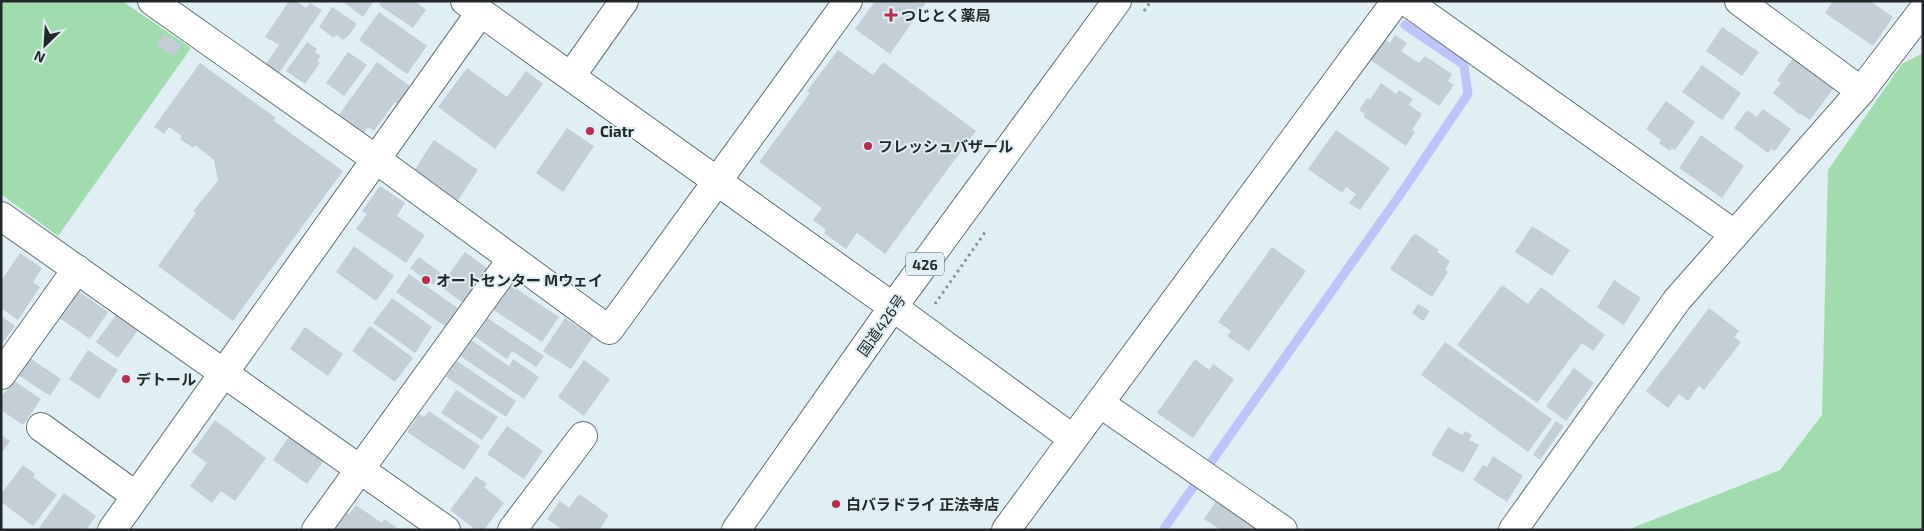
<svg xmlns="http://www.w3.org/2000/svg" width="1924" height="531" font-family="'Exo 2','Noto Sans JP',sans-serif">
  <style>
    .green { fill: #a0dcad }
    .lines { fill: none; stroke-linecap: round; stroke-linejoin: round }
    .stream { stroke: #bdc4fa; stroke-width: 9 }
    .building { fill: #c4ced7 }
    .minor-casing { stroke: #647275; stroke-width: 30 }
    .tertiary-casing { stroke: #647275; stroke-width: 30 }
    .trunk-casing { stroke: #647275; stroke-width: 30 }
    .path { stroke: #869193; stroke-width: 3; stroke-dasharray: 2.5 4; stroke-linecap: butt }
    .minor { stroke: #fff; stroke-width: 28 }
    .tertiary { stroke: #fff; stroke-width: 28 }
    .trunk { stroke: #fff; stroke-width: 28 }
    .poi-dot { fill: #bc2b49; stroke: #e0eff3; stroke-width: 2 }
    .labels { text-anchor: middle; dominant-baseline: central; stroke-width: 4; stroke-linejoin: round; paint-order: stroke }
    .shield { fill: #e0eff3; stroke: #5b6466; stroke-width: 1 }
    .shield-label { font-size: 14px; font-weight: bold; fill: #222829 }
    .poi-label { font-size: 15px; font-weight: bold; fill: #222829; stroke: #e0eff3; text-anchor: start }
    .street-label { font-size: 15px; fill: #222829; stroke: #e0eff3 }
  </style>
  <rect width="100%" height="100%" fill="#e0eff3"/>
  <path class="green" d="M1,1H122L191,48L58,236L1,194Z
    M1923,53V530H1627L1780,470L1822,415L1828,170L1902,64Z"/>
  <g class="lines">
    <path class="stream" d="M1163,530L1404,189L1468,94L1464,65L1405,25"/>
  </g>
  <path class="building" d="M289,1H296L306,8L310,3L322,10L279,73L266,64L279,45L265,37Z
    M342,1H374L363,17Z
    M382,1H415L426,10L413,28L379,5Z
    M875,1H927L890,54L855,29Z
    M1833,1H1870L1893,17L1873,46L1825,13Z
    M332,7L357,24L349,35L343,40L336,35L334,38L319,27Z
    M379,12L427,46L407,74L359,40Z
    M1722,27L1759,52L1742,76L1706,51Z
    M164,34L181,45L174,56L157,45Z
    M1395,35L1407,43L1401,51L1419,63L1425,56L1452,74L1448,81L1454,85L1439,106L1367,58L1381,37L1390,43Z
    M307,42L317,49L315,52L321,56L317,61L320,63L305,84L286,71Z
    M838,50L873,75L883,62L976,131L885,254L857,233L846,249L824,233L826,230L813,220L822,208L759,162L810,93L807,91Z
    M348,52L367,65L344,96L326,83Z
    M1793,58L1834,88L1810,120L1801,114L1800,115L1773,93L1781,83L1777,80Z
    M377,62L411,87L399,105L395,102L374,131L368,127L363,134L338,116Z
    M200,63L276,118L274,121L343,171L233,321L158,266L196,213L193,211L218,181L214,160L195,145L193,148L180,139L182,136L169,127L164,134L154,127Z
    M1702,65L1741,93L1722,120L1682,92Z
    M467,68L507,97L526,71L543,84L495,149L438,107Z
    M1381,83L1396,94L1399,90L1413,99L1409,105L1422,114L1412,130L1415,132L1406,146L1364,117L1365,114L1359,110L1367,98L1370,100Z
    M1666,101L1695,122L1675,150L1672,148L1670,151L1659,143L1661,140L1646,129Z
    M1763,109L1791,129L1775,151L1771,149L1768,153L1734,128L1747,110L1757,117Z
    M567,128L594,146L563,192L536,173Z
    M1336,130L1390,168L1360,210L1349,203L1356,194L1346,187L1342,193L1308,169Z
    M1701,135L1744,166L1722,198L1679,168Z
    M434,140L478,170L457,202L413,172Z
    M380,186L405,203L397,216L425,235L406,263L356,229L367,214L362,211Z
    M1532,226L1570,250L1552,276L1515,252Z
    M1416,234L1439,250L1437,252L1450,261L1445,270L1448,272L1432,297L1390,269L1412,236Z
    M354,246L394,276L376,301L336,272Z
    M1272,247L1306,271L1249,351L1227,336L1231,331L1218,322Z
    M465,252L488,269L463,303L440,286Z
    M20,253L42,268L33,282L40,287L18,320L1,308V281Z
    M419,257L441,273L433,285L410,268Z
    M409,274L458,308L445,326L396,292Z
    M1614,280L1641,298L1624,325L1597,307Z
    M506,282L559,317L542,342L489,307Z
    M1502,285L1528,304L1541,287L1605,335L1593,351L1582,343L1537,403L1457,345Z
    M77,290L108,312L90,339L58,317Z
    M392,298L432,327L415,353L373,323Z
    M1418,304L1430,311L1423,321L1412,313Z
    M1709,308L1739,331L1734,337L1741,342L1704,390L1699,386L1688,401L1679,394L1668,408L1646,391Z
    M117,314L138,330L118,358L96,342Z
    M1,316L15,326L1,345Z
    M486,317L544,356L536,367L512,351L507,359L474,336Z
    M565,318L593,337L571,369L543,351Z
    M370,326L413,358L395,382L352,351Z
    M305,327L343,354L328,376L290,349Z
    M471,340L509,366L513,359L539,377L524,399L460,356Z
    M1445,342L1552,419L1528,452L1421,375Z
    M88,350L118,370L99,399L69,379Z
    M27,356L61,379L50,396L15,373Z
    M1195,359L1209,370L1213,364L1234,379L1193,438L1157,413Z
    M584,360L610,379L584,416L558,397Z
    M457,361L516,401L506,417L446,377Z
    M1574,368L1594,383L1566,421L1546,406Z
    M13,380L41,399L23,425L1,410V398Z
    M456,390L498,417L482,440L441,413Z
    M429,411L480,446L464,470L407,432L419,414L424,417Z
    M215,420L266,458L235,501L221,491L212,503L190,486L207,463L192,452Z
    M1556,421L1564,426L1540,460L1533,455Z
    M507,426L543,451L524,479L487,454Z
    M1448,427L1462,435L1465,431L1472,435L1469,440L1479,445L1463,473L1431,455Z
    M1,435L10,441L1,454Z
    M290,435L325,459L307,484L273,460Z
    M1493,456L1523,476L1507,502L1473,480L1483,465L1487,467Z
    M23,465L35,474L33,477L57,495L33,526L1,502V494Z
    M476,476L487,484L484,487L504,503L484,530H476L450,510Z
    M64,493L96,516L86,530H42L39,528Z
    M579,494L609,515L599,530H563L547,519L560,501L569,508Z
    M1217,500L1262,530H1221L1204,519Z
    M356,505L382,523L384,519L400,530H331L345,511L349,514Z"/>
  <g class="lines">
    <defs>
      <path id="minor" d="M152,1L377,160L609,330L848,1
        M465,1L893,307L1072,438
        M1406,1L1734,234
        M1739,1L1861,91
        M571,76L624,1
        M1,216L446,530
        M1,375L77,269
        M1101,404L1283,530
        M41,427L136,496
        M112,530L480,13
        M316,530L512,259
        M512,530L583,436
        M1006,530L1396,1"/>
      <path id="tertiary" d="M1513,530L1677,300L1861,91L1923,10"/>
      <path id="trunk" d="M736,530L893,307L1117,1"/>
    </defs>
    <use href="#minor" class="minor-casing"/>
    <use href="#tertiary" class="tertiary-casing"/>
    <use href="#trunk" class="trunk-casing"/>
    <path class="path" d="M1144,11L1151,1
      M935,304L986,231"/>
    <use href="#minor" class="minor"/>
    <use href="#tertiary" class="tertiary"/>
    <use href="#trunk" class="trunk"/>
  </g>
  <g class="poi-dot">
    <path d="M888.5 7.5h5v5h5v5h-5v5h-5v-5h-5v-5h5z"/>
    <circle cx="590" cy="131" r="5"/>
    <circle cx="868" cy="146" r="5"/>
    <circle cx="426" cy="280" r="5"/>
    <circle cx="126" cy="379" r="5"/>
    <circle cx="836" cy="504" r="5"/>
  </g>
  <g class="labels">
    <rect class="shield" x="906" y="252.5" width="38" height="23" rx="4"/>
    <g class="shield-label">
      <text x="925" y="264">426</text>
    </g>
    <g class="poi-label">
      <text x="901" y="15">つじとく薬局</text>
      <text x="600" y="131">Ciatr</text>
      <text x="878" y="146">フレッシュバザール</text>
      <text x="436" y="280">オートセンター Mウェイ</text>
      <text x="136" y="379">デトール</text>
      <text x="846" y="504">白バラドライ 正法寺店</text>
    </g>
    <g class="street-label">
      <text transform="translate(881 325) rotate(-55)">国道426号</text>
    </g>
  </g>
  <rect width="1924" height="531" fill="none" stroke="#222829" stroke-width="5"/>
  <g transform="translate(45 45) rotate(205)" stroke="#e0eff3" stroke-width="4" paint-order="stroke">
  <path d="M0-4L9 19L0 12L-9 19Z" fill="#222829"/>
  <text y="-8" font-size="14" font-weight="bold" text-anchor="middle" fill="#222829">N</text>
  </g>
</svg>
